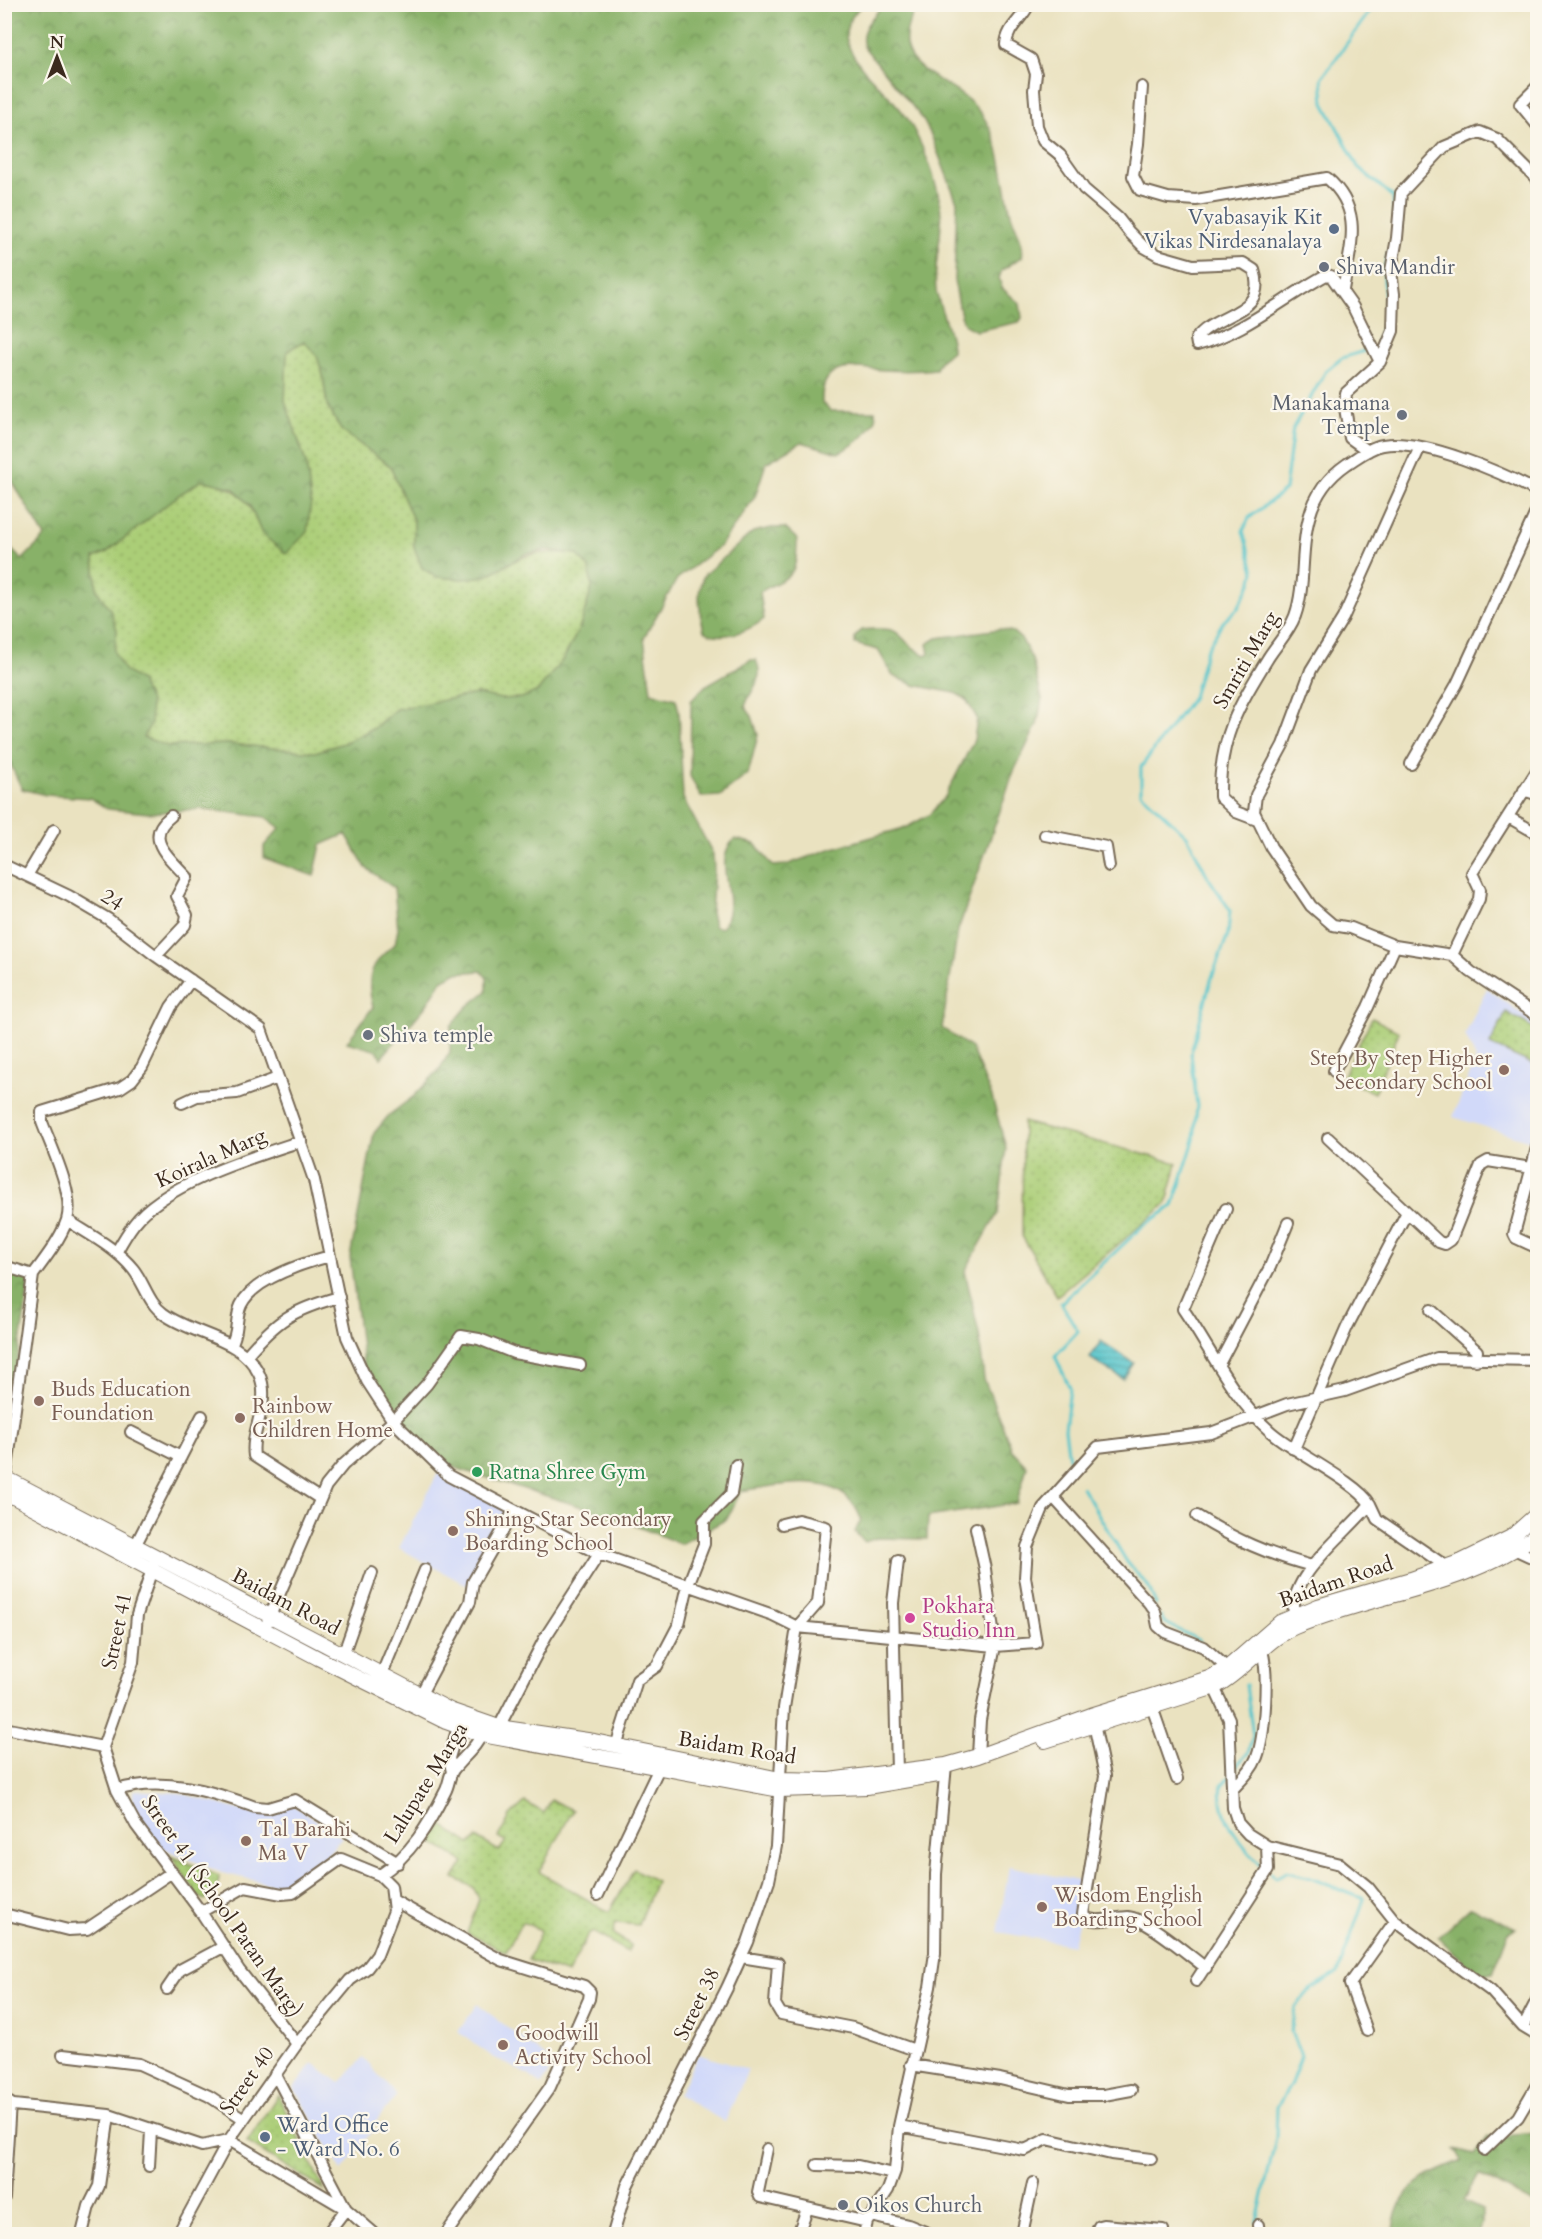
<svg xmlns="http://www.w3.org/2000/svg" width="1542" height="2239" font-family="Cardo,serif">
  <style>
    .built { fill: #d1d9f9 }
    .green { fill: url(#green-dots); stroke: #737c4a; stroke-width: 1.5 }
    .forest { fill: url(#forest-crowns); stroke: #626e43; stroke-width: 1.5; fill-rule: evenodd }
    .water { fill: url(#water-rules); stroke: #497874; stroke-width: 1.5 }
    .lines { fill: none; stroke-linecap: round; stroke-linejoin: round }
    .stream { stroke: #57c5cb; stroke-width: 3 }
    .minor-casing { stroke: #786a57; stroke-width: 14 }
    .major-casing { stroke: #786a57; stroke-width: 16 }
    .minor { stroke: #fff; stroke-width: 10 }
    .major { stroke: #fff; stroke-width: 14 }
    .service-dot { fill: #5c6f8a; stroke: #fbf7ec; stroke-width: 2 }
    .worship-dot { fill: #6b7280; stroke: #fbf7ec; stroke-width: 2 }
    .education-dot { fill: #8d6e63; stroke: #fbf7ec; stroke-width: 2 }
    .leisure-dot { fill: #2e9e5b; stroke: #fbf7ec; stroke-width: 2 }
    .hotel-dot { fill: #d1479c; stroke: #fbf7ec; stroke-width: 2 }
    .labels { text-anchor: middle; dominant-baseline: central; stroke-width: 4.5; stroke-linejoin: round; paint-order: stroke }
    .service-label { font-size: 21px; fill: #4e5e75; stroke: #fbf7ec; text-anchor: end }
    .worship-label { font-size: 21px; fill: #5b616d; stroke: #fbf7ec; text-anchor: start }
    .street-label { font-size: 21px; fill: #3b2a1e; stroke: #fbf7ec }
    .education-label { font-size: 21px; fill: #785e54; stroke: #fbf7ec; text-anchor: start }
    .leisure-label { font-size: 21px; fill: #27864d; stroke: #fbf7ec; text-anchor: start }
    .hotel-label { font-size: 21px; fill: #b23c85; stroke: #fbf7ec; text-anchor: start }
  </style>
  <defs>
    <pattern id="green-dots" width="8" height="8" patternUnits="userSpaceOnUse" patternTransform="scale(1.5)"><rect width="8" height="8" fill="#abce77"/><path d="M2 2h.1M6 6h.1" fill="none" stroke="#94b166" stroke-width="1.8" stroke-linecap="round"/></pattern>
    <pattern id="forest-crowns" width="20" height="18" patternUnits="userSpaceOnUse" patternTransform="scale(1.5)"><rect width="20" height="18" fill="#88b168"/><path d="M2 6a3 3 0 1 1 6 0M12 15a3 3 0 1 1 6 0" fill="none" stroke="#709055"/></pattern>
    <pattern id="water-rules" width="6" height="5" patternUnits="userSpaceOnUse" patternTransform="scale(1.5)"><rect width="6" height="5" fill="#57c5cb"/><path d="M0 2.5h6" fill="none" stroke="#49a0a4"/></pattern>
  </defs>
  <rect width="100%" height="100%" fill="#fbf7ec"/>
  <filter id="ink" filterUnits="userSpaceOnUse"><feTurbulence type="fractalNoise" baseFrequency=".0167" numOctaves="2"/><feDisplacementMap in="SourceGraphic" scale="12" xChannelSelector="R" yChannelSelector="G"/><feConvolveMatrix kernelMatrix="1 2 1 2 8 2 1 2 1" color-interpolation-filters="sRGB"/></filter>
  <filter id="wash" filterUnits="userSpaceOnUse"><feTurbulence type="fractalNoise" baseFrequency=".008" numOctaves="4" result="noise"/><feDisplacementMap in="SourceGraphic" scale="24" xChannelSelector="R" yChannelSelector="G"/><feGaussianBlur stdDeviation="1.35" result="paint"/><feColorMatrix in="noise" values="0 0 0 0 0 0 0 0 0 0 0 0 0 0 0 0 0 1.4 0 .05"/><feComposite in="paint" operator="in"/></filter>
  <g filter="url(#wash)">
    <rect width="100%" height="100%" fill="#eae2c0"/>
    <path class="built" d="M1487,988L1537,1025L1538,1129L1534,1142L1453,1117L1476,1059L1465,1035Z
      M438,1473L510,1511L468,1586L399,1548Z
      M133,1790L180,1793L254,1814L275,1811L290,1803L342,1837L323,1860L287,1888L222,1873L156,1845L133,1814Z
      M1009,1866L1087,1883L1073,1945L998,1932Z
      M477,2004L554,2063L542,2085L530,2076L493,2057L458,2032Z
      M698,2054L748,2070L725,2122L678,2095Z
      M363,2058L397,2095L371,2127L372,2131L342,2171L294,2088L313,2063L340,2083Z"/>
    <path class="green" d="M305,341L317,356L323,375L327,405L341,430L390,466L414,522V547L486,576C524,555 533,549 577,554L589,568L592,588L580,627L564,658L538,691L522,698L501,699L477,694L396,709L374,728L344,743L315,752L229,744L167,746L142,737L141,682L124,670L114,652L117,630L110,609L97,591L94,558L107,552L180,494L202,480C243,490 246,496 262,534L311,502L306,463L285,401L287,350Z
      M1506,1012L1537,1030V1066L1490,1045Z
      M1372,1018L1399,1032L1374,1093L1342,1078Z
      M1023,1122L1177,1163L1167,1203L1057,1296L1022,1236Z
      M551,1800L573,1810L539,1872L609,1912L634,1869L656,1881L639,1925L616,1923L613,1934L631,1945L627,1952L593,1932L587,1936L568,1974L528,1960L541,1930L522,1922L506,1952L467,1933L479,1899L473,1887L454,1878L464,1862L430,1841L442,1825L470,1844L477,1838L499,1851L506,1841L499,1837L510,1816L525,1802L544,1813Z
      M171,1856L219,1876C217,1894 214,1889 205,1900L199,1897Z
      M278,2095L324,2190L247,2142Z"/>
    <path class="forest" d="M411,4C426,19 446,15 463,4L862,5C853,14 843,27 847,41C855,70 893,95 909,121C924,148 942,189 941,221C941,243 933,267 936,290C939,308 953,336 952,351L940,361L936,369C919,371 901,371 884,370C854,368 820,360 822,403L831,411H875L876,419C867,435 854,446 838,453L802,442L766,463L755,497L720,546L677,579L644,638L651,692L676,699L679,711L683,798L713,854L714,870L711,912L714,926L721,928C743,902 709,861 735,839L755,844L773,866L786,865L830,849L907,827L929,815L945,797L974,740L977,718L966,699L955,693L914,685L893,676L878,650L855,644V637L861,630C911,625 890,637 925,655L929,653L927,644L937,638L1000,629L1013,632L1022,640L1032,659L1042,699L1037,725L1014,771L958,930L942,1028L971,1048L992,1097L1006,1148L998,1213L965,1271L979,1334L984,1379L1012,1450L1027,1466L1017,1503L928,1517L927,1539L877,1538L865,1542L855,1532L861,1519C843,1468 783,1485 741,1491L727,1519L681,1544L608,1515L453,1467L407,1431L395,1407L364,1371L350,1257L374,1133L389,1115L414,1096L439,1070L450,1052L451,1026L467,1007L487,991V978L481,971L455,973L442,980L426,1006L381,1058L378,1051L347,1042L373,1007C365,977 371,962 395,944L398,929L394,888L366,868L346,834L321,845L314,876L264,858V846L280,828L266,817L202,809L148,813L108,809L90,798L46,795L22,789L5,753V543L22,560L45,537L5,469V5ZM304,341L317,356L323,375L327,405L341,430L390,466L414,522V547L422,568L437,577L463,579L486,576L526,554L547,550L577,554L589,568L592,588L580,627L564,658L538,691L522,698L501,699L477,694L396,709L374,728L344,743L315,752L229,744L167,746L143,737L151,724L150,702L141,682L124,670L114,652L117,630L110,609L97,591L94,558L107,552L180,494L202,480L233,488L250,506L262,534L286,554L307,532L311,502L306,463L285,401L287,351Z
      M883,5H918C877,71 948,73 978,110C1003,139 1002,178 1011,214C1015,228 1025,243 1022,257L1002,270L999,278L1002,288L1020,304L1022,318L1019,322L976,331L965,325L961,316L954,280L957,202L931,135L922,118L864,47C858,29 873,18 883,5Z
      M772,528H785L797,539C797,581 790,574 760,592L764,619C750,631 720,642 704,631C700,612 695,590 705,574L753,532Z
      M750,660H756C766,680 749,690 745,707L752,716L758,735L748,774L720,796L701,797L690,776L691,701L705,686Z
      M4,1271L30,1279L6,1435H4Z
      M1471,1907L1516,1928L1508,1933L1493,1973L1477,1974L1438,1937Z
      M1537,2133L1538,2203L1535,2205L1479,2174L1463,2201L1482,2210V2224L1478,2234H1394C1395,2189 1425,2175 1462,2161L1455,2150L1474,2155L1488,2137Z"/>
    <path class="water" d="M1101,1341L1134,1363L1123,1379L1090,1358Z"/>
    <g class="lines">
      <path class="stream" d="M1375,4L1322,78L1324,103L1358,167L1393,197L1394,218
        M1378,340L1385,317L1384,269L1389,251
        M1069,1459L1065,1429L1070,1388L1055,1356L1078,1331L1061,1303L1143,1226L1173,1206L1194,1140L1197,1106L1191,1053L1211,980L1228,934L1230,910L1208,877L1187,836L1141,793V767L1193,697L1206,651L1223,622L1238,608L1252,581L1254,571L1243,531L1249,518L1285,490L1293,428L1326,371L1342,358L1364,351
        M1082,1487L1127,1562L1148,1586L1156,1604
        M1161,1616L1164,1622L1200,1641
        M1235,1767L1248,1753L1253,1736L1246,1685
        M1230,1777L1222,1784C1217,1817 1240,1844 1263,1866
        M1257,2221L1276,2138L1277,2107L1290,2086L1301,2056L1291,2032L1295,2008L1310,1990L1338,1973L1364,1899L1308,1877L1286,1872L1275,1878L1270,1873"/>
    </g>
  </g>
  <g filter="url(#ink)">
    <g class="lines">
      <defs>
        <path id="minor" d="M1029,4C1022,20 1007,27 1006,45L1031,59L1036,74L1034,90L1037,126L1043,141L1060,155L1084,189L1118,218L1129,232L1144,247L1158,255L1193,265L1243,263L1254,270C1269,316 1214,312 1196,339L1197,345C1244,333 1283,298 1326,275L1331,276L1353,307L1380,362
          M1538,86L1520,104L1538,126
          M1142,87L1138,144L1133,176L1140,190L1168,198L1196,200L1327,178C1365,211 1350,247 1343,290
          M1420,447L1343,618L1311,670L1283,745L1256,795L1254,812L1271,847L1311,906L1333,925L1351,928L1395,946L1452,955
          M1368,451L1350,438L1345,408L1346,393L1380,362L1393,331L1394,294L1391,271L1397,238L1401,193L1444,147L1480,132L1497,139L1538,180
          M1411,764L1457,684L1538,508
          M1524,790L1538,795
          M1508,817L1538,834
          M1257,820L1236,812L1220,797C1219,738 1238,707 1268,658C1276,645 1289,632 1295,616C1306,585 1300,550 1309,518C1315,495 1328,477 1347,464C1358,457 1370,447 1383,445C1423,438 1503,473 1538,492
          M1045,835L1106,847L1109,866
          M4,865L69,896L108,919L156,956L261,1029L314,1180L347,1337L367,1381L393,1421L449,1476L599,1554L773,1615L797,1627L995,1646L985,1569L976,1528
          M28,874L54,830
          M1452,955L1479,899L1480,890L1472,873L1538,769
          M1452,955L1471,972L1538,1016
          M156,956L185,925L187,915L177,896L187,877C170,858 142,838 171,816
          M1334,1071L1368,1007L1395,946
          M182,1103L197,1096L237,1093L278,1078
          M1328,1138L1439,1242L1445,1244L1451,1240L1481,1165L1488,1161L1531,1168
          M1538,1144L1514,1234L1516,1238L1538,1248
          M1226,1209L1183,1309C1211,1350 1233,1399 1271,1432C1295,1453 1355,1481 1370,1504
          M67,1220C90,1235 116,1248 133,1269C145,1284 148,1303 164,1314C194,1336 242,1337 259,1374C272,1402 250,1429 254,1456L319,1498
          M117,1251C122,1242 127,1233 134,1224C165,1183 253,1157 301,1141
          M4,1266L33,1275L5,1483
          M33,1275C45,1259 61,1238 67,1220C75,1194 51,1147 42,1122V1112L120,1088L132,1080L142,1067L171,1007L191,980
          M1431,1310L1477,1351L1476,1360
          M231,1345C239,1332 235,1318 241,1305C254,1278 304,1263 330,1256
          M246,1356C277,1320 292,1310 339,1297
          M1219,1364L1270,1267L1288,1223
          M131,1432L181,1457
          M1294,1449L1347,1327L1406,1214
          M1054,1498L1148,1602L1155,1611L1158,1626L1165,1632L1204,1647L1227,1668
          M1197,1516C1236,1540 1267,1554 1312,1566
          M135,1546L202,1416
          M1516,1550L1538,1560
          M1294,1615C1288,1575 1347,1534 1370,1504L1377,1519L1447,1567
          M267,1623L326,1486L343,1465L393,1421L427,1384L461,1336L479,1339L514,1353L580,1365
          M343,1655L372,1573
          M381,1676L425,1570
          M1212,1683L1229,1719L1233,1808L1238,1823L1248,1834L1267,1846L1340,1864L1368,1887L1395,1921L1491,1991L1523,2027L1538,2036
          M420,1696L470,1602L473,1582L514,1511
          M1152,1707L1177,1779
          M1094,1724L1105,1776L1083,1914C1091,1926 1115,1917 1128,1917C1146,1918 1190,1956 1206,1968
          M499,1727L546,1636L599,1554
          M4,1728L103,1747
          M616,1746L637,1680L657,1666L679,1624L688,1585L704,1544V1521L731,1494L736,1465
          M103,1747L117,1790L136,1825L201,1912L239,1970L297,2044
          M103,1747L133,1662L137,1615L156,1557
          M978,1756L980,1720L995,1646L1036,1643L1025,1577L1027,1547L1043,1508L1098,1447L1211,1433L1287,1404L1345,1391L1437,1358L1538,1360
          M452,1772L449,1758L460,1720
          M897,1772L893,1603L898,1561
          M117,1790C162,1776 212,1791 255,1807L268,1808L295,1800L398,1863
          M1232,1790C1241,1780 1252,1770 1257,1757C1265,1736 1269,1672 1262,1651
          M598,1895L659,1768
          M393,1900L501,1960L584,1986L590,1992L589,1999L550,2087L446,2234
          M201,1912L245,1887L282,1894L293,1893L341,1859L380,1875
          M4,1914L68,1930L87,1929L172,1872
          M741,1957L778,1963L775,2004L781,2014L853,2028L915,2050
          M1196,1981L1268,1870L1267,1846
          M167,1989L180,1970L223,1947
          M1523,2027L1538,1998
          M1367,2031L1350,1984L1395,1921
          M63,2055L139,2064L209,2096L244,2119
          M911,2065L1000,2079L1069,2095H1104L1131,2090
          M275,2074L346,2209L327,2234
          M4,2104L109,2115L202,2146L229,2140L346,2209L375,2234
          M899,2126L1019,2149L1025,2150L1047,2139L1111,2154L1151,2159
          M767,2149L758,2192L760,2197L867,2222
          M1484,2150L1518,2117L1538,2083
          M817,2165L858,2166L893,2174
          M149,2166L151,2131
          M4,2198L10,2103
          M871,2216L908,2225L930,2234
          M1258,2225L1259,2234
          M82,2234L89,2206L99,2186L109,2115
          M178,2234L229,2140L297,2044L350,1980L367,1968L377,1955L394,1911L391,1886L380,1875C411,1855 429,1824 445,1792C449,1785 449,1776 453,1770C464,1756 477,1747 484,1730
          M613,2234L627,2186L727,1988L748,1942L769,1881L776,1846L784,1708L797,1627L818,1603L826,1527L798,1520L782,1524
          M798,2234L807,2209
          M864,2234L867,2222L888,2190L895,2171L899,2126L930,1987L935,1953L936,1874L946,1765
          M1022,2234L1033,2183
          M1096,2234L1099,2226L1103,2225L1163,2230"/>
        <path id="major" d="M4,1477L450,1710L499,1727L594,1741L780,1779L829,1780L946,1765L978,1756L1091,1715L1209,1678L1227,1668L1280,1622L1318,1606L1411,1579L1462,1561L1511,1537L1538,1513
          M4,1492L318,1658L446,1722L482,1735L780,1790L867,1787L938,1775
          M1045,1741L1215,1687C1245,1671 1265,1640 1295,1627C1376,1593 1465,1588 1538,1534"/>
      </defs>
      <use href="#minor" class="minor-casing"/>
      <use href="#major" class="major-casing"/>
      <use href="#minor" class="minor"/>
      <use href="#major" class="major"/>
    </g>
  </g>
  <g class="service-dot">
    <circle cx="1334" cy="229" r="6"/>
    <circle cx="265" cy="2137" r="6"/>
  </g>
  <g class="worship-dot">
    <circle cx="1324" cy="267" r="6"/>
    <circle cx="1402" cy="415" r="6"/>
    <circle cx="368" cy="1035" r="6"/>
    <circle cx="843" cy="2205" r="6"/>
  </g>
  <g class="education-dot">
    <circle cx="1504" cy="1070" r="6"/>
    <circle cx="39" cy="1401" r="6"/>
    <circle cx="240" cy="1418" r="6"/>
    <circle cx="453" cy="1531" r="6"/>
    <circle cx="246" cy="1841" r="6"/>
    <circle cx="1042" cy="1907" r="6"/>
    <circle cx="503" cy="2045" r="6"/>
  </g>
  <circle class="leisure-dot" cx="477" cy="1472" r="6"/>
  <circle class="hotel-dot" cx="910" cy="1618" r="6"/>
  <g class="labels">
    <g class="service-label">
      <text x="1322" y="217">Vyabasayik Kit<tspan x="1322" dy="24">Vikas Nirdesanalaya</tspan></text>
      <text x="277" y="2125" text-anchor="start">Ward Office<tspan x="277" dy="24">- Ward No. 6</tspan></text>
    </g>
    <g class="worship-label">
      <text x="1336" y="267">Shiva Mandir</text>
      <text x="1390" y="403" text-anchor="end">Manakamana<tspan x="1390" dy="24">Temple</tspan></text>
      <text x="380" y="1035">Shiva temple</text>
      <text x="855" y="2205">Oikos Church</text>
    </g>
    <g class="street-label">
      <text transform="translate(1246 660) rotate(-60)">Smriti Marg</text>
      <text transform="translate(112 900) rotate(33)">24</text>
      <text transform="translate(211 1158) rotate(-24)">Koirala Marg</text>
      <text transform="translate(1336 1582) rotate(-19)">Baidam Road</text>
      <text transform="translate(286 1602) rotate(28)">Baidam Road</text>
      <text transform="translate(117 1631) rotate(-78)">Street 41</text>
      <text transform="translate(737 1748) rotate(9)">Baidam Road</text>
      <text transform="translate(426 1783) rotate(-58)">Lalupate Marga</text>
      <text transform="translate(222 1906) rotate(55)">Street 41 (School Patan Marg)</text>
      <text transform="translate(697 2004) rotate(-64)">Street 38</text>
      <text transform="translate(247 2081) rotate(-55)">Street 40</text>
    </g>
    <g class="education-label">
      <text x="1492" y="1058" text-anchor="end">Step By Step Higher<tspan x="1492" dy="24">Secondary School</tspan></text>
      <text x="51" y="1389">Buds Education<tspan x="51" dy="24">Foundation</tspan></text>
      <text x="252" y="1406">Rainbow<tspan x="252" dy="24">Children Home</tspan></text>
      <text x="465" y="1519">Shining Star Secondary<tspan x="465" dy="24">Boarding School</tspan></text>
      <text x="258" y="1829">Tal Barahi<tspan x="258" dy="24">Ma V</tspan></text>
      <text x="1054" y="1895">Wisdom English<tspan x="1054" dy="24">Boarding School</tspan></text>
      <text x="515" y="2033">Goodwill<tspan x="515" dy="24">Activity School</tspan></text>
    </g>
    <g class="leisure-label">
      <text x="489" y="1472">Ratna Shree Gym</text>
    </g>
    <g class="hotel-label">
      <text x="922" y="1606">Pokhara<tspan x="922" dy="24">Studio Inn</tspan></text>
    </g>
  </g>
  <rect width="1542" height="2239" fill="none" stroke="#fbf7ec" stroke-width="24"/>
  <g transform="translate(57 57)" stroke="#fbf7ec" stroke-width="4.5" paint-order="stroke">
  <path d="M0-4.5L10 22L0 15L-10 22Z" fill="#3b2a1e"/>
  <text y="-9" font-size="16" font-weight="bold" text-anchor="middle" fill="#3b2a1e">N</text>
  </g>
</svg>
